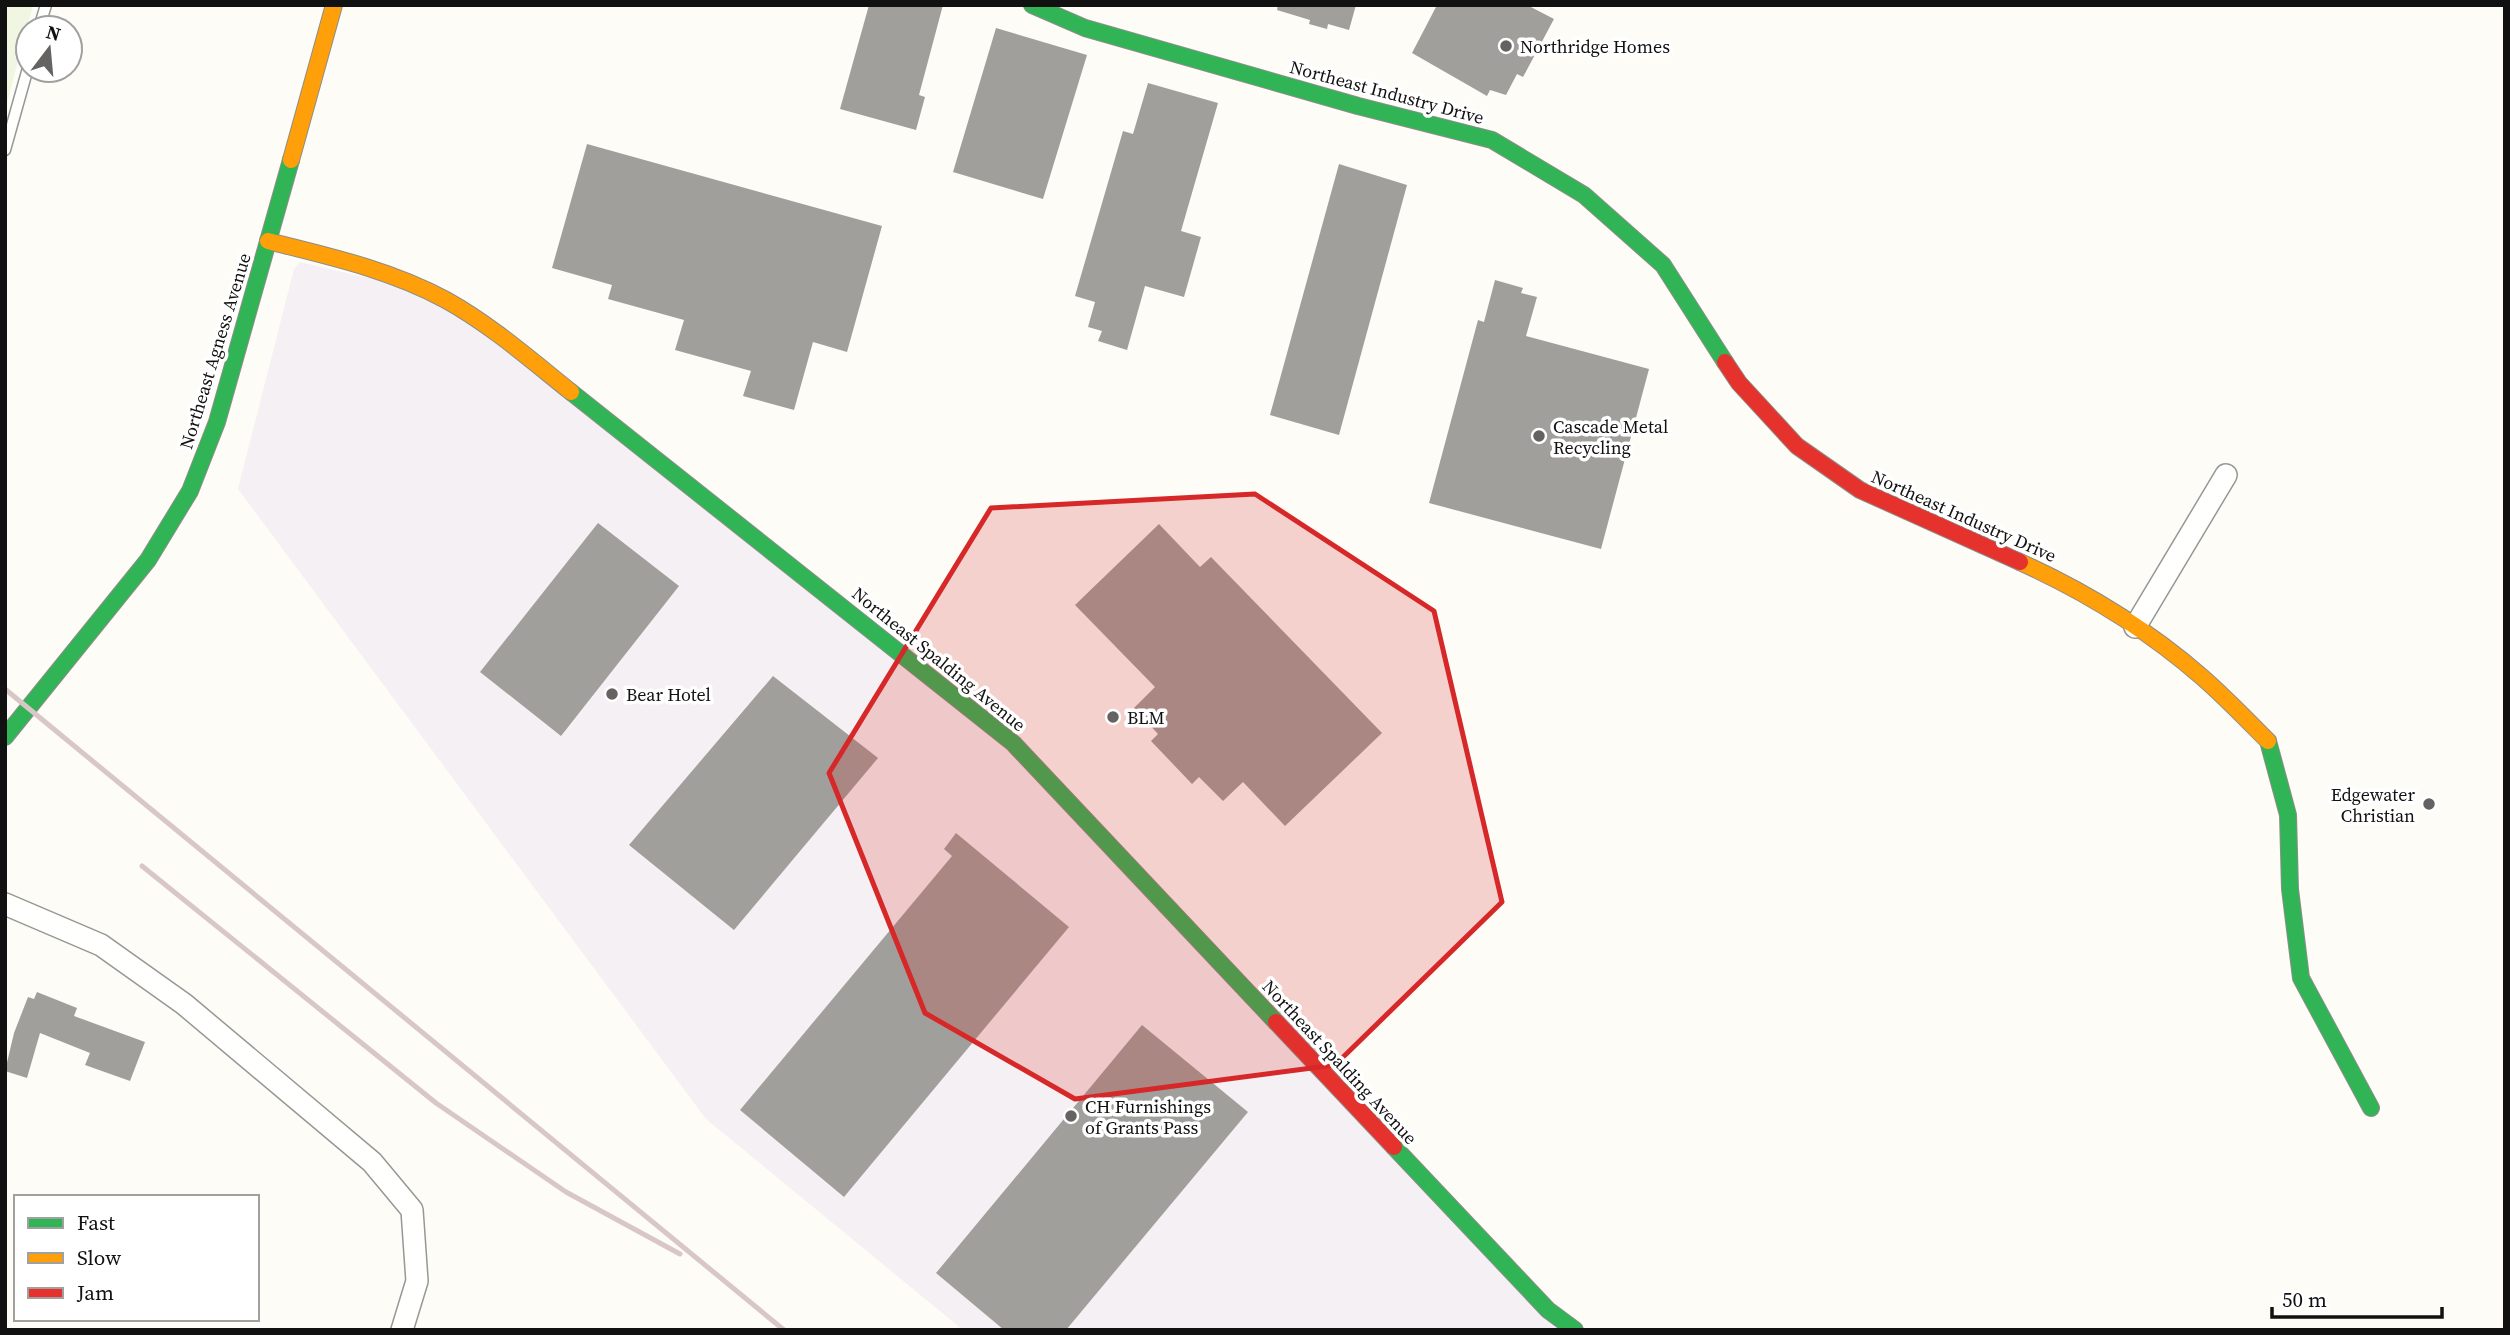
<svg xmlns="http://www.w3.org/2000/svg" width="2510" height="1335" font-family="'Source Serif 4',serif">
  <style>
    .industrial { fill: #f5f0f3 }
    .pitch { fill: #f0f6e1 }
    .building { fill: #a19f9c }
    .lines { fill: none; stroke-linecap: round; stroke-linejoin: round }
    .lane-casing { stroke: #979795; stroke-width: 13 }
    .street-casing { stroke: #979795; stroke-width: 24 }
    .fast-casing { stroke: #8e8d8b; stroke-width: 18 }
    .slow-casing { stroke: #8e8d8b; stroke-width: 18 }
    .jam-casing { stroke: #8e8d8b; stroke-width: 18 }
    .lane { stroke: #fffffe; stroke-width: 10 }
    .street { stroke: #fffffe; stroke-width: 21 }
    .fast { stroke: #30b455; stroke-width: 16 }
    .slow { stroke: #ff9f0a; stroke-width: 16 }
    .jam { stroke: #e5322d; stroke-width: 16 }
    .rail { stroke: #d9c6c7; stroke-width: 5 }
    .marked { fill: #d62828; fill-opacity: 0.2; stroke: #d62828; stroke-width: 5; stroke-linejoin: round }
    .poi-dot { fill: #646362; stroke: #fff; stroke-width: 2.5 }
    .labels { text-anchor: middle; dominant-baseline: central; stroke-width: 7; stroke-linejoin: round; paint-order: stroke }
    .poi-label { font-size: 18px; fill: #111; stroke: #fff; text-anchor: start }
    .street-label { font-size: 18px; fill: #111; stroke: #fff }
  </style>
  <rect width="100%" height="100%" fill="#fdfcf7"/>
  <path class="industrial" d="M300,262L432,293L975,710L1575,1330H963L706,1119L238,489L294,269Z"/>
  <path class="pitch" d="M5,5H33L5,110Z"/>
  <path class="building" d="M869,5H943L919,95L925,97L916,130L840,109Z
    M1278,5H1356L1349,30L1328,24L1327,29L1309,24L1310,20L1277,10Z
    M1437,5H1527L1554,19L1523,77L1517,74L1506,95L1490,90L1487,96L1412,53Z
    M996,28L1087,55L1043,199L953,172Z
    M1148,83L1218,103L1181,231L1201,237L1184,297L1145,286L1127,350L1098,341L1102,331L1088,327L1095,302L1075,296L1123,131L1133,134Z
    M587,144L882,226L847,352L813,342L794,410L743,396L751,371L675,350L684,320L608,299L612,285L552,268Z
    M1339,164L1407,185L1339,435L1270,415Z
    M1495,280L1523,288L1521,293L1537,297L1526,336L1649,369L1601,549L1429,503L1478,320L1484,322Z
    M598,523L679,586L561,736L480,672Z
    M1159,524L1200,567L1211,557L1382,733L1285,826L1243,782L1223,801L1199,777L1192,784L1151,741L1158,734L1134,708L1155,687L1075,605Z
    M773,676L878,758L734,930L629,845Z
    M956,833L1069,927L844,1197L740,1110L952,856L944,849Z
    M37,992L77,1008L74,1016L145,1042L130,1081L85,1065L90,1053L40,1033L27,1078L5,1071L14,1033L28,997L34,999Z
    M1142,1025L1248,1112L1066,1330H1004L936,1273Z"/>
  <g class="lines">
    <defs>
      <path id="lane" d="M39,28L46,5
        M5,150L28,68"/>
      <path id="street" d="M2135,627L2226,475
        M5,904L101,945L184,1004L372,1162L412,1210L417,1281L402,1330"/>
      <path id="fast" d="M1032,5L1085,28L1358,106L1492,140L1584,195L1663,265L1725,362
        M571,392L1013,743L1276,1022
        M5,737L148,560L190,491L217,422L291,160
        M2268,741L2288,815L2290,889L2301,978L2371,1108
        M1394,1147L1548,1310L1575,1330"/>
      <path id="slow" d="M291,160L334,5
        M268,241C328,256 391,270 446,300C491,325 531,360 571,392
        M2020,562C2084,591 2148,630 2202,677C2225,697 2246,719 2268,741"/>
      <path id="jam" d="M1725,362L1739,383L1797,446L1860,490L2020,562
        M1276,1022L1394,1147"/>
    </defs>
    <use href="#lane" class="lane-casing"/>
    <use href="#street" class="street-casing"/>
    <use href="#fast" class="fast-casing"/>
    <use href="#slow" class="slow-casing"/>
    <use href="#jam" class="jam-casing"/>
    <use href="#lane" class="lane"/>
    <use href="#street" class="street"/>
    <use href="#fast" class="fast"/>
    <use href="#slow" class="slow"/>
    <use href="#jam" class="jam"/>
    <path class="rail" d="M5,689L784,1330
      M142,866L436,1103L566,1192L680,1254"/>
  </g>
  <path class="marked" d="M1255,494L1434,611L1502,902L1335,1065L1075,1099L925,1013L829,773L991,508Z"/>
  <g class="poi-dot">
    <circle cx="1506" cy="46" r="7"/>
    <circle cx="1539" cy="436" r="7"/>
    <circle cx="612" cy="694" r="7"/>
    <circle cx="1113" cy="717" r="7"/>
    <circle cx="2429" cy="804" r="7"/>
    <circle cx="1071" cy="1116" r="7"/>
  </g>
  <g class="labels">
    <g class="poi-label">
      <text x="1520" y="46">Northridge Homes</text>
      <text x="1553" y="426">Cascade Metal<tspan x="1553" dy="21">Recycling</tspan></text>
      <text x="626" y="694">Bear Hotel</text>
      <text x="1127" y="717">BLM</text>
      <text x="2415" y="794" text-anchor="end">Edgewater<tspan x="2415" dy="21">Christian</tspan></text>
      <text x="1085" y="1106">CH Furnishings<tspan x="1085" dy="21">of Grants Pass</tspan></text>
    </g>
    <g class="street-label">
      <text transform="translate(1387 92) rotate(15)">Northeast Industry Drive</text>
      <text transform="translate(215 351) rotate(-73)">Northeast Agness Avenue</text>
      <text transform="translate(1964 516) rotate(24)">Northeast Industry Drive</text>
      <text transform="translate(939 659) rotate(39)">Northeast Spalding Avenue</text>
      <text transform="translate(1340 1062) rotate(47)">Northeast Spalding Avenue</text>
    </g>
  </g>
  <rect width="2510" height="1335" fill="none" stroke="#111111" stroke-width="14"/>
  <rect x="14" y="1195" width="245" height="126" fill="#ffffff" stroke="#a0a0a0" stroke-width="2"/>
  <rect x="28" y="1218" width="35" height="10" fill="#30b455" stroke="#a0a0a0" stroke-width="2"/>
  <text x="77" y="1230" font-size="21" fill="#111111">Fast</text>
  <rect x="28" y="1253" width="35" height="10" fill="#ff9f0a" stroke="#a0a0a0" stroke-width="2"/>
  <text x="77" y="1265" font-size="21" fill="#111111">Slow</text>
  <rect x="28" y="1288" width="35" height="10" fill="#e5322d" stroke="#a0a0a0" stroke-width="2"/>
  <text x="77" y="1300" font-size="21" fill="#111111">Jam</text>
  <g transform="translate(49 49) rotate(16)"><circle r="33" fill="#ffffff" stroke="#a0a0a0" stroke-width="2"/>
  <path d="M0-5L12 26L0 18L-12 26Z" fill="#646362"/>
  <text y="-10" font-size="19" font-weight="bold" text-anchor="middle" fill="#111111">N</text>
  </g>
  <path d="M2272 1307v10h170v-10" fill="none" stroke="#111111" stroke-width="3.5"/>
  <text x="2282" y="1307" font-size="21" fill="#111111" stroke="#ffffff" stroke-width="5" paint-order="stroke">50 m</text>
</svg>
